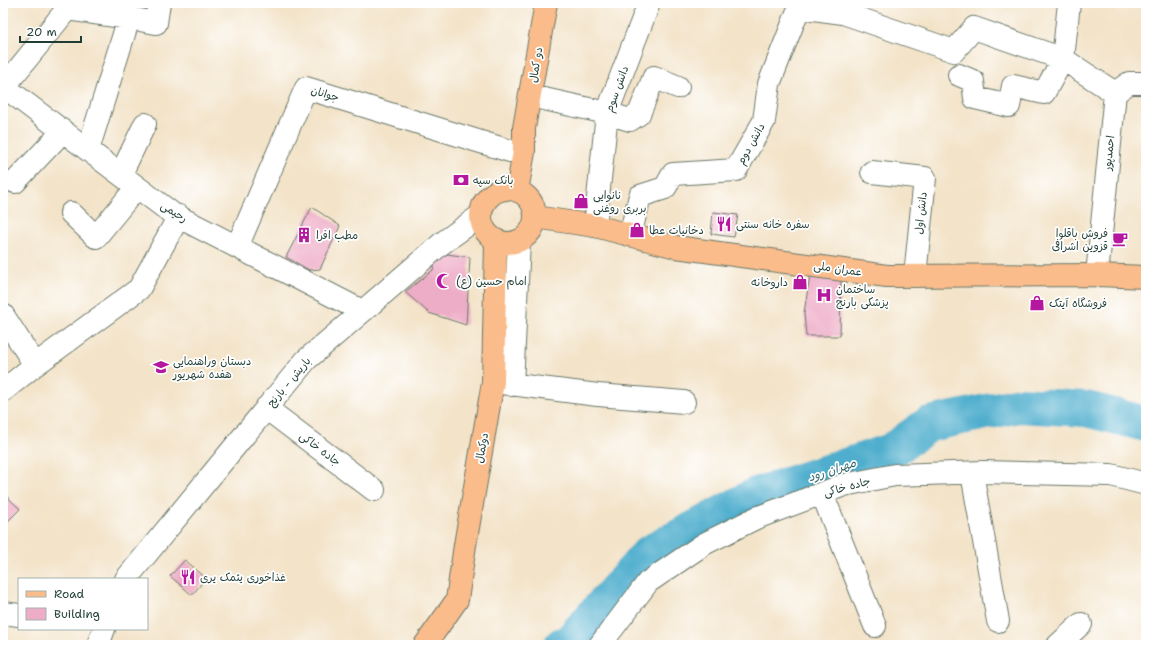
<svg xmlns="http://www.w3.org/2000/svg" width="1149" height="648" font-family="'Shantell Sans','Playpen Sans Arabic',sans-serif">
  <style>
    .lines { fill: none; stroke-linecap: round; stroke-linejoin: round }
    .river { stroke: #4faecd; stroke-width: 36 }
    .building { fill: #eeadc7 }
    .minor-casing { stroke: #697768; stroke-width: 24 }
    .major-casing { stroke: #697768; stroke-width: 24 }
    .minor { stroke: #fff; stroke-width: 22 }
    .major { stroke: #fabc8b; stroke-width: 22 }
    .labels { text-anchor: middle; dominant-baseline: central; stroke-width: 3.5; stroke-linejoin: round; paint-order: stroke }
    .street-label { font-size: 11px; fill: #1f3d34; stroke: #fff }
    .poi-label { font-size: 11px; fill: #1f3d34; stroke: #fff; text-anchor: start }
    .water-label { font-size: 12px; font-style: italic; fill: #30656a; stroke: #fff }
  </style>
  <rect width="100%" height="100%" fill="#fff"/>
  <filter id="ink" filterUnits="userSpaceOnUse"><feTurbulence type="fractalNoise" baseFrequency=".025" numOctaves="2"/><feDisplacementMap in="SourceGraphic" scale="8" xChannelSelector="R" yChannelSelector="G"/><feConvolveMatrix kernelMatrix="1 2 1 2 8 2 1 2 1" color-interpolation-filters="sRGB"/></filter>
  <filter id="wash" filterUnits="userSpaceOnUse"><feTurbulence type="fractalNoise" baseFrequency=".012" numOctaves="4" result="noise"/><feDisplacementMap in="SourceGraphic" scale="16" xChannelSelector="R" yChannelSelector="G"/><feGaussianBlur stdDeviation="0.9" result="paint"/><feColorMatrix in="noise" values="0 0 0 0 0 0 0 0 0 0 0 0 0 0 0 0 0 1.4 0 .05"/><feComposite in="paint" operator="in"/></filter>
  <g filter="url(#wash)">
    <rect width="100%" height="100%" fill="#f3e3c8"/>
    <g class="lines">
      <path class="river" d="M562,645L568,644L649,553L756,495L891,451L929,424L1019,405L1086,409L1146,424"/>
    </g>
    <g id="blocks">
      <path class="building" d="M312,207L340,226L320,269L309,270L286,257Z
        M713,212L738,215L734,237L711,234Z
        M438,253L470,257L466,325L429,313L405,292L433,270Z
        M810,276L841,278L840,336H806L804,313Z
        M3,493L20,509L3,526Z
        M185,560L206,578L192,595L170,576Z"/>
    </g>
  </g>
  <g filter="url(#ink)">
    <use href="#blocks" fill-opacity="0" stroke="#697768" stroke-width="1"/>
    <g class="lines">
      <defs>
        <path id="minor" d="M799,7L843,13L954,51L974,28L1063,59L1115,93L1097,275
          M959,75L973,81L975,98L1009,106L1013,86L1044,93L1063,59L1069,3
          M3,86L173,214L362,311
          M4,87L67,9L129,18
          M1115,93L1129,83H1146
          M544,99L607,113L630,120L639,114L654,77L678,87
          M88,150L129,18L156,23L159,3
          M872,172L925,178L915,276
          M121,174L145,124
          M15,182L63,131
          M71,213L96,237L137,187
          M595,226L607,113L649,3
          M630,235L640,196L665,188L673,174L736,170L764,121L769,84L801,3
          M237,247L306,88L510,151
          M3,315L35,365
          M493,382L598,395L684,402
          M512,385L519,241
          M3,391L35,365L139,289L179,216
          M266,408L374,490
          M972,473L998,621
          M822,493L875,626
          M126,579L306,360L441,244L481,215
          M3,613L19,615
          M98,645L104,629
          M600,645L648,582L704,544L756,518L844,485L895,475L984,472L1111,475L1146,484
          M1058,645L1081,624"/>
        <path id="major" d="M481 216a27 27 0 1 1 54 0a27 27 0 1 1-54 0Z
          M517,191L524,152V128L546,3
          M535,217L595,226L676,247L887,276L1097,275L1146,277
          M425,645L457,600L465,545L493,382L496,241"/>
      </defs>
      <use href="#minor" class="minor-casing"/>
      <use href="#major" class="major-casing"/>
      <use href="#minor" class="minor"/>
      <use href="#major" class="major"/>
    </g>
  </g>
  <defs>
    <symbol id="bank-bare" viewBox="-9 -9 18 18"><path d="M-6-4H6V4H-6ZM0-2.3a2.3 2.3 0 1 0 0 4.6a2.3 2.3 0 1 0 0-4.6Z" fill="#b5179e" stroke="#fff" stroke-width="2.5" paint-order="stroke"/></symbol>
    <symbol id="shop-bare" viewBox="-9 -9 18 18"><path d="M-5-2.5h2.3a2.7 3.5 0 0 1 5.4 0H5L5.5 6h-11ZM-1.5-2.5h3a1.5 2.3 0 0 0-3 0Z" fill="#b5179e" stroke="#fff" stroke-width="2.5" paint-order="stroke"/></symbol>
    <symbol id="restaurant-bare" viewBox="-9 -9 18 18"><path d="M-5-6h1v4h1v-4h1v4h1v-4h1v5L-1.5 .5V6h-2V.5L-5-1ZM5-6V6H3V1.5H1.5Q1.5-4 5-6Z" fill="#b5179e" stroke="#fff" stroke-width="2.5" paint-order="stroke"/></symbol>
    <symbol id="building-bare" viewBox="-9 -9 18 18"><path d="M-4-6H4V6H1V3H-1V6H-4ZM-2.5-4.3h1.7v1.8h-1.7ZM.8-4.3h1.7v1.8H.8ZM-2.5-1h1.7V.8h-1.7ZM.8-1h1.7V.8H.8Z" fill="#b5179e" stroke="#fff" stroke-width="2.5" paint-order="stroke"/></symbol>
    <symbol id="cafe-bare" viewBox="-9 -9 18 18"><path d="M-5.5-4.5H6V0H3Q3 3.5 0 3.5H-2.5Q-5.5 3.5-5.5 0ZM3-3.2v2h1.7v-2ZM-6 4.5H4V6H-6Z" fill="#b5179e" stroke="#fff" stroke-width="2.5" paint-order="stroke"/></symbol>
    <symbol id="mosque-bare" viewBox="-9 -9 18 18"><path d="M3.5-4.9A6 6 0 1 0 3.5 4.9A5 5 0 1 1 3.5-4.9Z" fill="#b5179e" stroke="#fff" stroke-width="2.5" paint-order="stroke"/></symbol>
    <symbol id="hospital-bare" viewBox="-9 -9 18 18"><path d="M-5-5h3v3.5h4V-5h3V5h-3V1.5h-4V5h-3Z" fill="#b5179e" stroke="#fff" stroke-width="2.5" paint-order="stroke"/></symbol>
    <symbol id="school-bare" viewBox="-9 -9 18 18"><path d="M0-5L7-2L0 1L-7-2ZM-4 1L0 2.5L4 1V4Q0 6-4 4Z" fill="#b5179e" stroke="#fff" stroke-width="2.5" paint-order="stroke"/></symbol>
  </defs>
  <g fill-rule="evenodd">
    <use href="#bank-bare" x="450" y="169" width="22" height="22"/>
    <use href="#shop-bare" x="570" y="190" width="22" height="22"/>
    <use href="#restaurant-bare" x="713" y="213" width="22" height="22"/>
    <use href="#shop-bare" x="626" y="219" width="22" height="22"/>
    <use href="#building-bare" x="293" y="224" width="22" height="22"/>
    <use href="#cafe-bare" x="1109" y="228" width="22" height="22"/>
    <use href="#mosque-bare" x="433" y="270" width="22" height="22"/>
    <use href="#shop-bare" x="789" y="271" width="22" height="22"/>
    <use href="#hospital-bare" x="813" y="284" width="22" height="22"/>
    <use href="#shop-bare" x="1026" y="292" width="22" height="22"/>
    <use href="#school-bare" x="150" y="356" width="22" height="22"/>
    <use href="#restaurant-bare" x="177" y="566" width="22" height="22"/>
  </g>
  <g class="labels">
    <g class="street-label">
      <text transform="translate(536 65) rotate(-81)">دو کمال</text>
      <text transform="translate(617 89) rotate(-70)">دانش سوم</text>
      <text transform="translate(325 94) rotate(17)">جوانان</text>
      <text transform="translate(751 144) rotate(-61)">دانش دوم</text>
      <text transform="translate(1109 153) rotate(-84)">احمدپور</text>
      <text transform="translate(174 212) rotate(32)">رحیمی</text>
      <text transform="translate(921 213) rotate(-84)">دانش اول</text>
      <text transform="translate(838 269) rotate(8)">عمران ملی</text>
      <text transform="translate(289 382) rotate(-50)">باریش - بارنج</text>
      <text transform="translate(482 448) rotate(-80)">دوکمال</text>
      <text transform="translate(320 449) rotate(37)">جاده خاکی</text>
      <text transform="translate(847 487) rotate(-15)">جاده خاکی</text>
    </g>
    <g class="poi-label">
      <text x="473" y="180">بانک سپه</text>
      <text x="593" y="195">نانوایی<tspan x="593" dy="13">بربری روغنی</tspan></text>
      <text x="736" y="224">سفره خانه سنتی</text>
      <text x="649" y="230">دخانیات عطا</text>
      <text x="1108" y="233" text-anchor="end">فروش باقلوا<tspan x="1108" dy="13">قزوین اشرافی</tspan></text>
      <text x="316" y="235">مطب افرا</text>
      <text x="456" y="281">امام حسین (ع)</text>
      <text x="788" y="282" text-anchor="end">داروخانه</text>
      <text x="836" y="289">ساختمان<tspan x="836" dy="13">پزشکی بارنج</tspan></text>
      <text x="1049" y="303">فروشگاه آیتک</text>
      <text x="173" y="361">دبستان وراهنمایی<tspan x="173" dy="13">هفده شهریور</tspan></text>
      <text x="200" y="577">غذاخوری یئمک یری</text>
    </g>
    <g class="water-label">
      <text transform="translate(832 470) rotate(-18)">مهران رود</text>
    </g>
  </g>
  <rect width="1149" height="648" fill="none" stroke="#fff" stroke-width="16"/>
  <rect x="18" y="578" width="130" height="52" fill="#ffffff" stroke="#a5b1ae"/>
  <rect x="26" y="591" width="20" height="6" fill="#fabc8b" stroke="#a5b1ae"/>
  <text x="54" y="598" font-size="12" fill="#1f3d34">Road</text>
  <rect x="26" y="608" width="20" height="12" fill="#eeadc7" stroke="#a5b1ae"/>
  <text x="54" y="618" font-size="12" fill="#1f3d34">Building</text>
  <path d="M20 36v6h61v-6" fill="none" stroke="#1f3d34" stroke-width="2"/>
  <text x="26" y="36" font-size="12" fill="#1f3d34" stroke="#ffffff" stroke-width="3" paint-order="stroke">20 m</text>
</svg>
